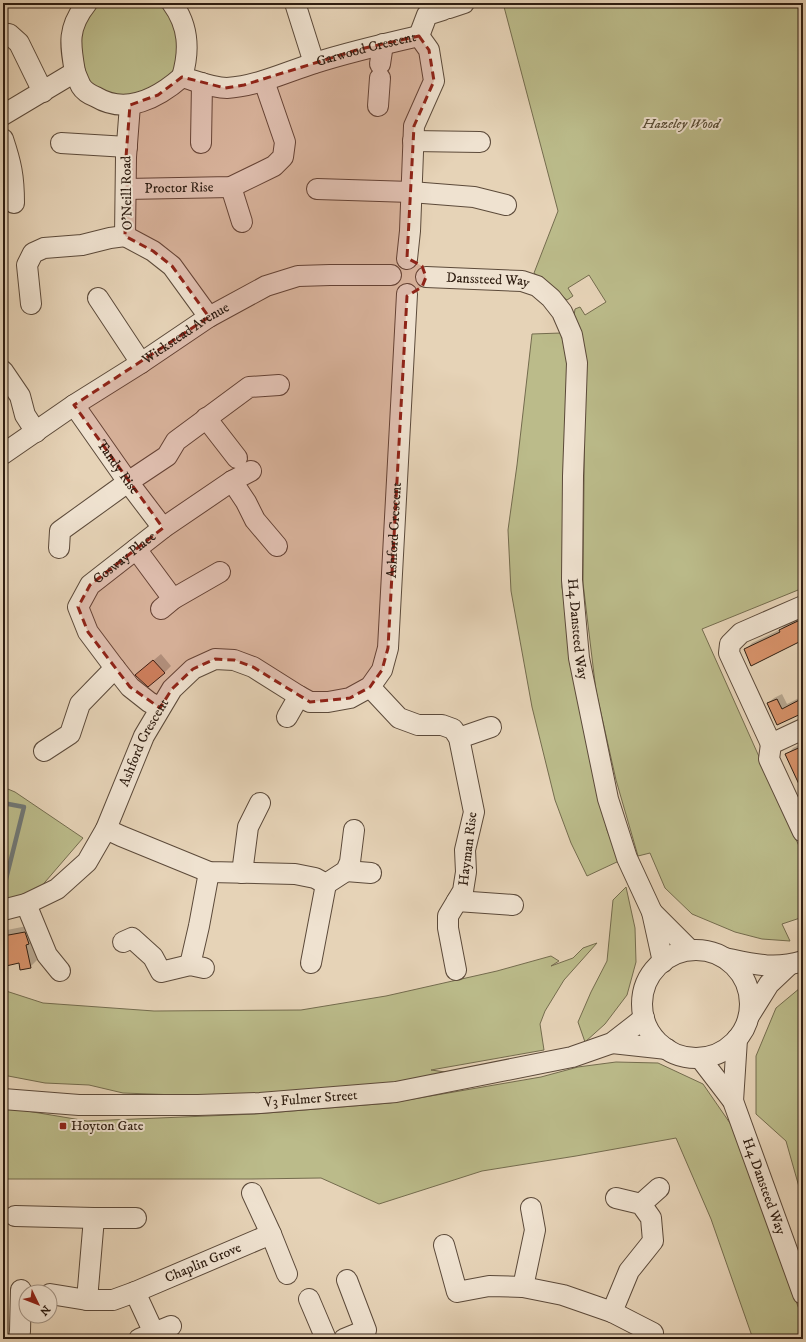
<svg xmlns="http://www.w3.org/2000/svg" width="806" height="1342" font-family="'IM FELL DW Pica',serif">
  <style>
    .green { fill: #bbbb8a; stroke: #746c4e }
    .shadow { fill: #0003 }
    .lines { fill: none; stroke-linecap: round; stroke-linejoin: round }
    .stream { stroke: #707876; stroke-width: 4.5 }
    .building { fill: #d9936b; stroke: #2e1d11 }
    .minor-casing { stroke: #5c4a3a; stroke-width: 22 }
    .minor { stroke: #efe2d0; stroke-width: 20 }
    .marked { fill: #8f2418; fill-opacity: 0.2; stroke: #8f2418; stroke-width: 3; stroke-dasharray: 8 5; stroke-linejoin: round }
    .poi-dot { fill: #8f2418; stroke: #efe2d0; stroke-width: 1.5 }
    .labels { text-anchor: middle; dominant-baseline: central; stroke-width: 4; stroke-linejoin: round; paint-order: stroke }
    .street-label { font-size: 14px; fill: #2e1d11; stroke: #efe2d0 }
    .park-label { font-size: 14px; font-style: italic; fill: #584c35; stroke: #efe2d0 }
    .poi-label { font-size: 14px; fill: #2e1d11; stroke: #efe2d0; text-anchor: start }
  </style>
  <rect width="100%" height="100%" fill="#e6d3b7"/>
  <filter id="stains"><feTurbulence type="fractalNoise" baseFrequency=".005" numOctaves="4"/><feColorMatrix values="0 0 0 0 .2 0 0 0 0 .09 0 0 0 0 .02 0 0 0 .5 -.17"/></filter>
  <radialGradient id="worn" r=".72"><stop offset=".6" stop-color="#630" stop-opacity="0"/><stop offset="1" stop-color="#630" stop-opacity=".3"/></radialGradient>
  <path class="green" d="M96,3L163,4L174,17L180,61L166,84L120,99L90,83L75,51L89,9Z
    M503,3H803V588L702,629L803,855V917L782,924L790,941L762,939L735,932L692,914L665,888L650,853L638,856L616,780L596,691L583,583L585,380L574,316L575,309L580,307L585,315L606,302L589,275L568,288L573,296L567,300L534,273L558,211Z
    M561,333L568,365L562,587L590,752L607,830L619,861L587,876L571,843L555,800L532,707L511,591L508,530L517,465L532,334Z
    M3,787L15,792L83,838L33,896L3,901Z
    M626,887L635,928L636,962L627,995L605,1024L585,1042L578,1022L591,992L607,961L613,900Z
    M597,943L564,980L545,1011L540,1024L544,1050L431,1070L453,1073L399,1083L232,1097L123,1093L89,1085L45,1083L3,1075V990L43,1003L154,1011L301,1010L386,996L497,971L551,956L559,961L551,966L573,958L583,948Z
    M803,987V1201L786,1141L756,1114V1056L776,1008L800,988Z
    M616,1062L658,1063L703,1084L732,1126L803,1320V1339H753L711,1219L676,1138L576,1156L482,1171L379,1204L321,1178L252,1179H3V1107L87,1121L255,1114L390,1103L541,1077L578,1067Z"/>
  <path class="shadow" d="M803,616V639L745,650L752,643L781,629L787,623Z
    M161,654L171,666L164,673L136,675Z
    M782,694L787,704L803,696V712L778,724L768,703L774,698Z
    M803,743V773L787,755L793,748Z
    M32,925L33,939L37,960L30,967L20,962L3,949V934L7,930Z"/>
  <g class="lines">
    <path class="stream" d="M3,803L24,807L4,887"/>
  </g>
  <path class="building" d="M800,620L803,627V640L751,666L744,649L780,632L779,630Z
    M153,660L165,673L148,687L135,675Z
    M803,698V713L777,725L767,703L777,699L782,709Z
    M803,746V793L785,754Z
    M25,932L29,944L26,945L31,968L20,970L19,963L6,966L3,954V936Z"/>
  <g class="lines">
    <defs>
      <g id="minor">
        <path d="M172,3C189,26 190,50 182,77"/>
        <path d="M295,3L314,63"/>
        <path d="M449,8L464,3"/>
        <path d="M3,33L9,34L19,43L43,92"/>
        <path d="M419,36L427,15L443,10"/>
        <path d="M380,64L383,44"/>
        <path d="M75,72C70,44 67,28 87,3"/>
        <path d="M130,105L126,157L125,236L153,251L172,266L209,317"/>
        <path d="M378,106L380,78"/>
        <path id="s1" d="M3,115L75,72C77,77 79,82 81,86C84,91 91,95 96,97C126,115 158,98 182,77C196,81 212,88 227,88C258,86 286,72 315,63C349,52 384,44 419,36L429,50L434,81L414,126L410,231L407,259"/>
        <path d="M3,139C11,163 14,176 14,203"/>
        <path d="M413,141L480,142"/>
        <path d="M61,143L127,147"/>
        <path d="M201,143L202,83"/>
        <path d="M231,187L242,222"/>
        <path id="s2" d="M126,189L231,187L274,166L283,157L285,142L264,81"/>
        <path d="M317,189L411,192L474,197L506,205"/>
        <path id="s3" d="M426,277L522,281L537,286L551,298L562,312L572,335L577,363L573,476L572,580L579,658L608,799L627,858L652,912L663,962"/>
        <path d="M98,298L141,363"/>
        <path d="M31,304L27,265L33,253L44,248L82,245L110,238L125,236"/>
        <path d="M3,371L20,396L25,415L36,432"/>
        <path id="s4" d="M74,405L128,482L163,528"/>
        <path d="M206,418L237,458"/>
        <path id="s5" d="M3,454L74,405L141,363L209,317L266,286L298,276L330,275H391"/>
        <path d="M232,481L246,502L255,520L277,546"/>
        <path d="M59,548L60,531L128,482L167,456L176,441L249,387L279,385"/>
        <path d="M136,549L173,599"/>
        <path d="M161,609L173,599L220,572"/>
        <path d="M370,687L399,718L418,725H442L453,729L459,738L474,812L465,850L466,872L463,891L448,916V928L456,970"/>
        <path id="s6" d="M160,708L149,702L130,687L115,668L88,632L78,607L90,585L163,528L232,481L251,471"/>
        <path d="M287,717L299,696"/>
        <path d="M803,729L771,744L769,759L803,832"/>
        <path d="M459,738L491,727"/>
        <path d="M771,744L729,653L730,644L741,633L803,606"/>
        <path d="M44,751L70,734L80,704L115,668"/>
        <path d="M106,829L121,836L209,872L295,874L315,878L326,884L346,871L350,862L354,830"/>
        <path d="M346,871L371,873"/>
        <path d="M242,873L248,827L260,803"/>
        <path d="M457,901L513,905"/>
        <path d="M26,904L47,955L60,971"/>
        <path id="s7" d="M3,910L26,904L57,889L87,862L106,829L144,736L172,689L193,669L215,659L234,660L253,667L299,696L310,702H328L350,698L370,687L382,670L388,648L407,294"/>
        <path d="M652,912L690,950"/>
        <path d="M123,942L132,938L153,957L161,972L190,965L204,968"/>
        <circle cx="696" cy="1004" r="54"/>
        <path d="M725,958C753,964 774,970 803,961"/>
        <path d="M311,963L326,884"/>
        <path d="M190,965L199,926L209,872"/>
        <path d="M749,1016L769,984L788,966"/>
        <path d="M612,1043L667,1049"/>
        <path id="s8" d="M700,1058L733,1101L803,1294"/>
        <path id="s9" d="M3,1099L79,1105H198L260,1103L396,1092L572,1057L612,1043L644,1018"/>
        <path d="M733,1101L737,1039"/>
        <path d="M252,1193L271,1234"/>
        <path d="M616,1198L641,1204L651,1218L653,1241L629,1271L612,1312L653,1333"/>
        <path d="M641,1204L659,1188"/>
        <path d="M531,1208L535,1230L523,1287L563,1295L612,1312"/>
        <path d="M15,1216L94,1218"/>
        <path d="M444,1245L457,1292L489,1286L523,1287"/>
        <path d="M135,1292L154,1333"/>
        <path id="s10" d="M50,1294L87,1300H113L135,1292L271,1234L287,1274"/>
        <path d="M309,1299L326,1339"/>
        <path d="M87,1300L94,1218H136"/>
        <path d="M19,1339L20,1331L21,1290"/>
        <path d="M139,1339L171,1326"/>
        <path d="M344,1339L366,1330L347,1280"/>
      </g>
    </defs>
    <use href="#minor" class="minor-casing"/>
    <use href="#minor" class="minor"/>
  </g>
  <path class="marked" d="M419,36L429,50L434,81L414,126L407,258L422,266L426,277L422,287L407,296L388,648L382,670L370,687L350,698L310,702L253,667L234,660L215,659L193,669L172,689L160,708L130,687L88,632L78,607L90,585L163,528L74,405L209,317L172,266L153,251L125,236L126,157L130,105L158,95L182,77L225,88L244,85L360,49Z"/>
  <rect class="poi-dot" x="59" y="1122" width="8" height="8" rx="2"/>
  <g class="labels">
    <g class="street-label">
      <text stroke="none"><textPath href="#s1" startOffset="404">Garwood Crescent</textPath></text>
      <text stroke="none"><textPath href="#s2" startOffset="53">Proctor Rise</textPath></text>
      <text transform="translate(127 193) rotate(-91)">O'Neill Road</text>
      <text stroke="none"><textPath href="#s3" startOffset="62">Danssteed Way</textPath></text>
      <text stroke="none"><textPath href="#s5" startOffset="219">Wickstead Avenue</textPath></text>
      <text stroke="none"><textPath href="#s4" startOffset="76">Tandy Rise</textPath></text>
      <text stroke="none"><textPath href="#s7" startOffset="676">Ashford Crescent</textPath></text>
      <text stroke="none"><textPath href="#s6" startOffset="202">Cosway Place</textPath></text>
      <text stroke="none"><textPath href="#s3" startOffset="468">H4 Dansteed Way</textPath></text>
      <text stroke="none"><textPath href="#s7" startOffset="231">Ashford Crescent</textPath></text>
      <text transform="translate(468 849) rotate(-83)">Hayman Rise</text>
      <text stroke="none"><textPath href="#s9" startOffset="308">V3 Fulmer Street</textPath></text>
      <text stroke="none"><textPath href="#s8" startOffset="145">H4 Dansteed Way</textPath></text>
      <text stroke="none"><textPath href="#s10" startOffset="161">Chaplin Grove</textPath></text>
    </g>
    <g class="park-label">
      <text x="681" y="124">Hazeley Wood</text>
    </g>
    <g class="poi-label">
      <text x="71" y="1126">Hoyton Gate</text>
    </g>
  </g>
  <rect width="806" height="1342" fill="none" stroke="#e6d3b7" stroke-width="16"/>
  <rect x="4" y="4" width="798" height="1334" fill="none" stroke="#2e1d11" stroke-width="2"/>
  <rect x="8" y="8" width="790" height="1326" fill="none" stroke="#2e1d11"/>
  <g transform="translate(38 1304) rotate(133)"><circle r="19" fill="#efe2d0" stroke="#a29384"/>
  <path d="M0-3L7 15L0 10L-7 15Z" fill="#8f2418"/>
  <text y="-6" font-size="11" font-weight="bold" text-anchor="middle" fill="#2e1d11">N</text>
  </g>
  <rect width="100%" height="100%" filter="url(#stains)"/>
  <rect width="100%" height="100%" fill="url(#worn)"/>
</svg>
